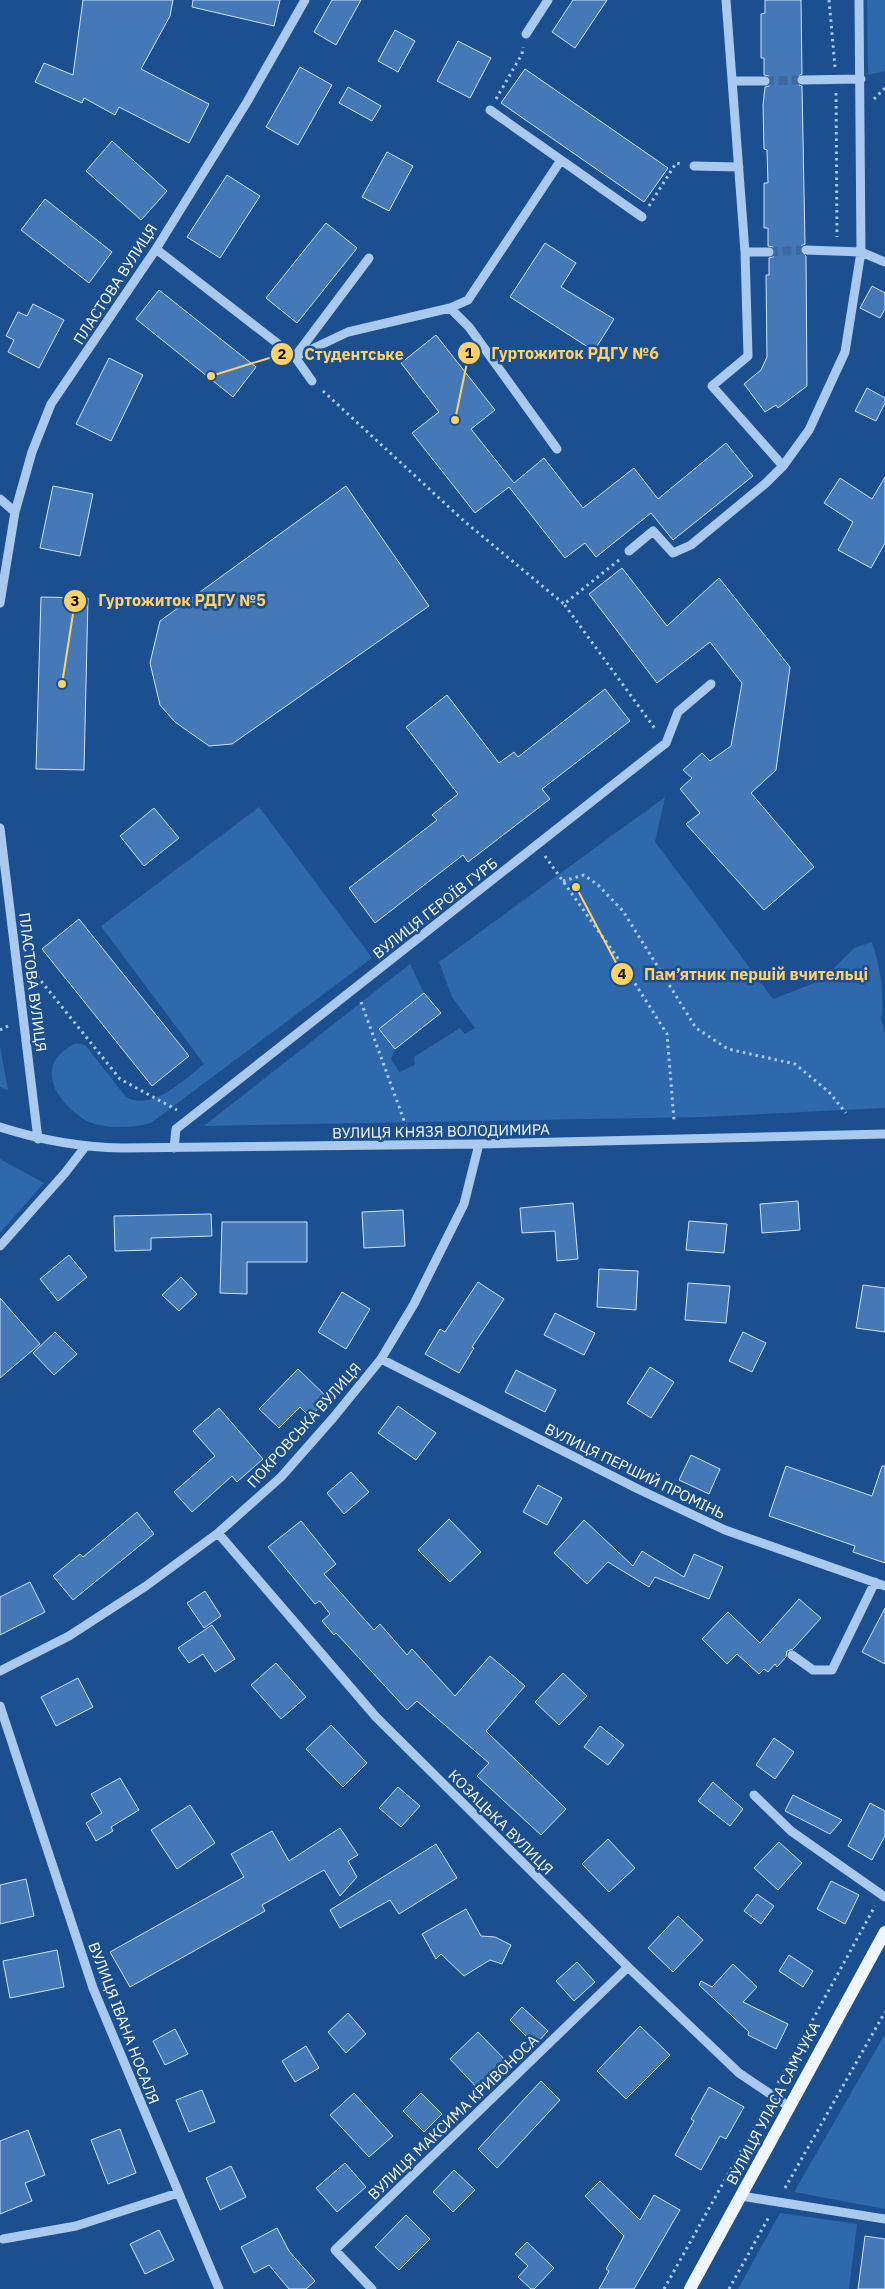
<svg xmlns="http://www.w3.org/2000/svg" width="885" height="2289" font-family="'IBM Plex Sans',sans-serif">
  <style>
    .green { fill: #2e69ad }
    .building { fill: #4478b7; stroke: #cfe3fa }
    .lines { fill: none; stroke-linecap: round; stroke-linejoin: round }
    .minor-tunnel { stroke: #3d69a0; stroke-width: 9; stroke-dasharray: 9 4.5; stroke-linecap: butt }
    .path { stroke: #a9c9ee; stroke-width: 3; stroke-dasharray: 2.5 4; stroke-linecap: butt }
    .minor { stroke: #a9c9ee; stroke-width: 9 }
    .major { stroke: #f0f6ff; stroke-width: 12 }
    .labels { text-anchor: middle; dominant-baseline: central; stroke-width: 5; stroke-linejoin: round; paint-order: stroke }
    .street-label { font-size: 15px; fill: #fff; stroke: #1b4f8f }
    .leader { fill: none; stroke: #ffd166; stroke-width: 2 }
    .callout-dot { fill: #ffd166; stroke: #1b4f8f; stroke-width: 2 }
    .mark-label { font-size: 15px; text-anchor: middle; font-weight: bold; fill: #111 }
    .callout-label { font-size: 16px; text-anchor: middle; font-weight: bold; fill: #ffd166; stroke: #1b4f8f; stroke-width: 5; stroke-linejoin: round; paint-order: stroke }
  </style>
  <rect width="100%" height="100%" fill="#1b4f8f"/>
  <path class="green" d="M867,0H885V71L868,75Z
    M665,797L655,842L773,999L822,980L854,948L872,942C880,966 885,996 881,1019L885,1032V1108L703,1117L204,1126L410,964L424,993L379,1029L395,1049L391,1059L399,1072L415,1065L414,1057L460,1028L465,1034L475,1028L452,997L439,962Z
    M259,807L372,958L151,1123C133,1128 106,1129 89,1122C63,1109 34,1072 65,1050C73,1044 77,1041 86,1046L126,1097C152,1112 185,1079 204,1064L101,926Z
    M0,1046L8,1090L0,1087Z
    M0,1159L44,1183L0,1233Z
    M885,2034V2209L794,2192Z
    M780,2213L857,2224L849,2289H738Z"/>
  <path class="building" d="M83,0H173L170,16L141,69L209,104L189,143L119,107L115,115L84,98L82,103L35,82L44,63L73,75Z
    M193,0H280L274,26L192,7Z
    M332,0H361L336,45L314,32Z
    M573,0H607L575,48L552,32Z
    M765,0H801L802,74L797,77L796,81L799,85L802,86L805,244L801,246L800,250L806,256L807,386L778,408L776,405L765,412L744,384L761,370L767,357L766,275H769V258L773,257L775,252L773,247L768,246V228H764V183H768L767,150L764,149L763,105L765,87L769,86L771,81L769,76L764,75V58H761V14L765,13Z
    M395,30L415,41L398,72L378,61Z
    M458,41L491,58L470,98L437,81Z
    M300,67L332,85L298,145L266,127Z
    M525,69L668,168L644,202L501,103Z
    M348,87L381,106L372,121L339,103Z
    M112,141L167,191L141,220L86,171Z
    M387,152L413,166L389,211L362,197Z
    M227,175L260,196L220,258L187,237Z
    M45,199L112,252L89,283L21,230Z
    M326,223L357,248L297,323L266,298Z
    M545,243L576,263L561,287L614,319L594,351L510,297Z
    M872,286L885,293V309L880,318L860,308Z
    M159,290L256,367L233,397L136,319Z
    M33,304L64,320L39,368L8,352L14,340L6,336L18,312L27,316Z
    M436,335L495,410L471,429L514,483L544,458L583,508L634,468L658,499L726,443L753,476L673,540L651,513L596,557L585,543L565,558L509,487L475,513L412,433L439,412L401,363Z
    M109,358L143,375L111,441L76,424Z
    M867,388L885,398V403L876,421L855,411Z
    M885,477V543L871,568L838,550L853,522L824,503L840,478L872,499Z
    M53,486L93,494L80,556L40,548Z
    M346,486L429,606L232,744L209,746L175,722L160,705L150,663L160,621Z
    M622,568L667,626L719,578L790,667L776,770L751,793L814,867L764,910L686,824L700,813L680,789L692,778L683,770L702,753L710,761L731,746L742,683L710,642L657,683L589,594Z
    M41,597L88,598L84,770L36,769Z
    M605,689L630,721L542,789L550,799L468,862L463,855L375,923L349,888L437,820L432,815L458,794L406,727L447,695L499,763L514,752L518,757Z
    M154,808L179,838L144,866L120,836Z
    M79,919L189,1056L152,1086L42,949Z
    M424,993L441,1013L395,1049L379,1029Z
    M798,1201L800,1230L762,1233L760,1204Z
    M573,1203L578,1259L557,1261L555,1231L522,1233L520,1208Z
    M403,1210L405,1246L364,1248L362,1212Z
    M211,1214L212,1236L151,1238V1250L115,1251L114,1216Z
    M689,1221L727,1224L724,1253L686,1250Z
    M222,1222H307V1262H247V1294L220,1293Z
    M69,1255L87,1277L58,1301L40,1279Z
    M599,1269L638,1271L636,1310L597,1307Z
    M181,1277L197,1294L179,1311L162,1295Z
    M478,1282L504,1299L472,1347L474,1348L459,1373L425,1354L440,1329L445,1332Z
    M688,1283L730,1286L726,1323L685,1320Z
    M863,1285L885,1288V1332L856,1328Z
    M342,1292L370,1309L346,1349L318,1332Z
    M0,1298L40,1344L0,1378Z
    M555,1313L595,1333L584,1355L544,1335Z
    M55,1332L77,1354L54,1375L33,1353Z
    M743,1332L766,1343L752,1372L729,1361Z
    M650,1367L674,1382L651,1418L627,1403Z
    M298,1369L328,1398L310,1417L300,1407L279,1428L259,1409Z
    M516,1370L556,1390L545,1412L505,1392Z
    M398,1406L436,1433L416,1460L378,1433Z
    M219,1408L263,1459L237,1482L232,1476L192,1512L174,1492L215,1456L193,1431Z
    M691,1455L720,1469L709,1494L679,1480Z
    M786,1466L872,1496L882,1466H885V1563L853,1552L855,1546L769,1516Z
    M351,1472L369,1492L344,1514L327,1493Z
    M538,1485L562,1498L547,1525L523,1512Z
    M137,1512L154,1534L73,1600L53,1576L80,1554L83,1557Z
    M449,1519L481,1552L450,1582L418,1550Z
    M584,1520L633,1566L642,1551L684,1577L694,1554L723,1567L709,1599L655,1577L649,1587L608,1562L587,1584L554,1553Z
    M301,1521L336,1564L324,1574L374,1630L380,1624L407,1655L412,1649L455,1696L490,1656L525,1686L486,1731L566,1809L541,1835L477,1776L489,1763L417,1701L407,1710L336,1633L334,1635L322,1621L330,1614L320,1601L315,1604L268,1547Z
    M30,1582L45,1612L0,1635V1597Z
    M205,1591L221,1616L204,1628L187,1603Z
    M799,1599L821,1618L793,1649L787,1651L786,1657L777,1667L775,1664L768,1672L764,1669L759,1674L737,1654L727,1664L702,1639L728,1612L760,1643Z
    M885,1608V1664L862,1652Z
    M212,1625L235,1659L215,1672L203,1654L189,1663L178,1648Z
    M276,1663L306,1697L281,1719L251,1685Z
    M563,1673L587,1696L559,1725L535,1702Z
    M78,1678L93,1707L56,1726L41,1697Z
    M331,1725L367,1763L343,1787L306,1749Z
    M600,1726L624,1745L608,1765L584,1747Z
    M774,1738L794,1752L775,1779L756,1765Z
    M120,1778L139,1810L111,1827L113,1831L96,1841L86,1823L102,1813L91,1794Z
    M713,1782L743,1809L730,1826L698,1801Z
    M398,1787L420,1806L401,1827L379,1808Z
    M793,1795L842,1820L830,1834L785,1811Z
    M870,1803L885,1811V1836L872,1860L848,1846Z
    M190,1805L215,1843L177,1869L151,1830Z
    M340,1828L358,1855L348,1861L357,1877L340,1896L324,1870L262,1905L265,1911L130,1987L110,1952L244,1877L231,1854L272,1831L289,1861Z
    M608,1839L635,1868L609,1892L582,1864Z
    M779,1842L802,1863L778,1890L754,1868Z
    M436,1844L457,1878L399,1914L390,1900L340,1928L330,1910Z
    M26,1879L34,1916L0,1924V1885Z
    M831,1881L859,1895L845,1924L817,1909Z
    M757,1894L774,1906L761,1924L744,1911Z
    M466,1909L481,1936L495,1937L511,1945L502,1964L490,1960L464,1976L441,1954L436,1959L422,1934Z
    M678,1916L703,1940L673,1972L648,1948Z
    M57,1950L64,1987L10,1998L3,1961Z
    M789,1955L813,1971L803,1987L779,1971Z
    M577,1962L595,1982L574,2001L556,1981Z
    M733,1964L757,1987L743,2002L788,2024L776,2049L748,2035L749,2032L699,1985L701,1981L712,1987Z
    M522,2007L548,2031L535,2045L510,2020Z
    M348,2013L366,2034L346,2053L328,2032Z
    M640,2026L670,2055L626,2099L597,2071Z
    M175,2029L188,2054L165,2065L153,2041Z
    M478,2032L510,2065L481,2092L450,2059Z
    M306,2046L319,2068L295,2082L282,2061Z
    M541,2081L560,2100L497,2168L478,2149Z
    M709,2087L744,2107L726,2139L720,2136L701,2170L675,2155L694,2121L691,2119Z
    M202,2090L215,2122L189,2132L176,2100Z
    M354,2093L393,2136L369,2157L330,2115Z
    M421,2093L442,2114L424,2132L403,2111Z
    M120,2129L136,2173L108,2184L91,2140Z
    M28,2130L45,2175L25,2183L32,2201L0,2214V2141Z
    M345,2163L366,2187L337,2212L316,2188Z
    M231,2166L246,2197L220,2210L206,2178Z
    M454,2170L475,2190L453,2212L433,2192Z
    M600,2181L640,2220L654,2195L680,2210L634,2289H599L609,2271L606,2269L624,2236L585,2196Z
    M406,2215L430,2239L399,2270L375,2247Z
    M277,2228L289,2251L315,2281L306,2289H289L269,2265L254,2273L241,2247Z
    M159,2230L174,2260L145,2274L130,2244Z
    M865,2236L885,2239V2289H858Z
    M527,2242L554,2268L534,2289H531L518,2277L528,2266L515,2254Z"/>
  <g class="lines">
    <path class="minor-tunnel" d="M765,81L802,80
      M769,252L806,250"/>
    <path class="path" d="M829,0L835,67
      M836,93L837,237
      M496,99L522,54L523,47
      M874,99L885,88
      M649,206L676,163L682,164
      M323,391L464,521L564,604
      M619,560L564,604L656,730
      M545,856L629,974L667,1034L674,1120
      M563,881L584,875L598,885L623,911L696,1028L728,1049L795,1064L829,1092L846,1113
      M33,971L120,1079L177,1110
      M361,1002L406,1126
      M0,1030L10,1025
      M778,2083L875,1906
      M785,2188L885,2012
      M664,2289L765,2108
      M729,2289L770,2215"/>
    <path class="minor" d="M726,0L745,252L748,356L712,386L783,466
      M526,34L548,0
      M802,80L861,79
      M732,81H765
      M490,110L561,160
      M694,166L739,167
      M156,249L295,357L312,381
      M806,250L861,252L885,262
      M745,252H769
      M450,308L469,327L557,449
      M297,354L369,258
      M295,357L348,332L450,308L468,300L561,160L642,217
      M0,499L15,512
      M629,551L653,531L673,553L691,545L766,483L783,466L809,430L845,352L861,252L859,0
      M0,603L15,512L32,452L51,404L156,249L247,102L305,0
      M0,828L38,1139
      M0,1127C40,1140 79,1147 122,1148L479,1144L885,1134
      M174,1148L176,1129L666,743L678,712L711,684
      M0,1246L65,1173L85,1147
      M381,1359L638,1489L725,1530L885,1586
      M218,1533L376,1717L628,1967L739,2073L788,2106
      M792,1655L813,1670H832L875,1582
      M0,1671L69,1636L146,1586L218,1533L281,1477L333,1418L381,1359L414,1304L464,1204L479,1144
      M0,1706L93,1988L219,2289
      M754,1795L791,1831L885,1897
      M741,2196L885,2219
      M3,2239L76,2226L178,2193
      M372,2289L335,2250L628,1967"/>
    <path class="major" d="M690,2289L885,1932"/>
  </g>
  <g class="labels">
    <g class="street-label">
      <text transform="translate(115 284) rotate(-57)">ПЛАСТОВА ВУЛИЦЯ</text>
      <text transform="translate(435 908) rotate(-38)">ВУЛИЦЯ ГЕРОЇВ ГУРБ</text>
      <text transform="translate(33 982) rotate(83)">ПЛАСТОВА ВУЛИЦЯ</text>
      <text transform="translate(441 1131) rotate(-1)">ВУЛИЦЯ КНЯЗЯ ВОЛОДИМИРА</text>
      <text transform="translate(304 1425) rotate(-48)">ПОКРОВСЬКА ВУЛИЦЯ</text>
      <text transform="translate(635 1471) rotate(26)">ВУЛИЦЯ ПЕРШИЙ ПРОМІНЬ</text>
      <text transform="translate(501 1822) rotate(45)">КОЗАЦЬКА ВУЛИЦЯ</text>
      <text transform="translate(124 2023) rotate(69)">ВУЛИЦЯ ІВАНА НОСАЛЯ</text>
      <text transform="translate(773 2103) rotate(-62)">ВУЛИЦЯ УЛАСА САМЧУКА</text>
      <text transform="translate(453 2117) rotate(-44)">ВУЛИЦЯ МАКСИМА КРИВОНОСА</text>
    </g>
  </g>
  <path class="leader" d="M455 420L469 353M211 376L282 354M62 684L75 601M576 887L622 974"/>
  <g class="callout-dot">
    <circle cx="455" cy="420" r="5"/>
    <circle cx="211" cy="376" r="5"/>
    <circle cx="62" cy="684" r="5"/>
    <circle cx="576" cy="887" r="5"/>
    <circle cx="469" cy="353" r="12"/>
    <circle cx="282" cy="354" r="12"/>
    <circle cx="75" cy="601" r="12"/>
    <circle cx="622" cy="974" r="12"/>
  </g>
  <g class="mark-label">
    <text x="469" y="358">1</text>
    <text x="282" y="359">2</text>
    <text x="75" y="606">3</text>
    <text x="622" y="979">4</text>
  </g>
  <g class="callout-label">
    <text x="575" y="359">Гуртожиток РДГУ №6</text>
    <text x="354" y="360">Студентське</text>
    <text x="182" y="606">Гуртожиток РДГУ №5</text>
    <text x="756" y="980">Пам’ятник першій вчительці</text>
  </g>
</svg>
